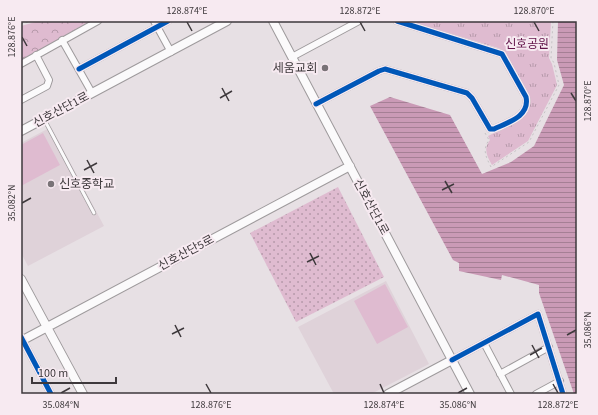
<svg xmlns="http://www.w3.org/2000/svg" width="598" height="415" font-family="'Source Sans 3','Noto Sans KR',sans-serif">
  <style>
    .built { fill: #dfd2d9 }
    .grass { fill: #dfbbd0 }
    .forest { fill: url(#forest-crowns) }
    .park { fill: url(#park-tufts) }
    .garden { fill: url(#garden-dots) }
    .water { fill: url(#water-rules) }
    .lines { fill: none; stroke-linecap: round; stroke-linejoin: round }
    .lane-casing { stroke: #9e9a9c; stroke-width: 4.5 }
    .street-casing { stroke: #9e9a9c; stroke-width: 8 }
    .secondary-casing { stroke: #9e9a9c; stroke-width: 10 }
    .path { stroke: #c5c2c4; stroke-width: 1; stroke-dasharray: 2 3; stroke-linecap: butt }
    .lane { stroke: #fbfafb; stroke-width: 3 }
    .street { stroke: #fbfafb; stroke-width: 6 }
    .secondary { stroke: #fbfafb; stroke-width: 8 }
    .cycleway-casing { stroke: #f7eaf1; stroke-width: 8 }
    .cycleway { stroke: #0057b8; stroke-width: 5 }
    .ticks { fill: none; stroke: #3e393c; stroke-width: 1.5 }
    .poi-dot { fill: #797377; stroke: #f7eaf1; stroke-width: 1.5 }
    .labels { text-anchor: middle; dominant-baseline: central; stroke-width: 4; stroke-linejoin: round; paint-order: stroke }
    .park-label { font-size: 12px; fill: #621349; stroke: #f7eaf1 }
    .poi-label { font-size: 12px; fill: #3e393c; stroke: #f7eaf1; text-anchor: end }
    .street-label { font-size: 12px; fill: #3e393c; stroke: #f7eaf1 }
    .neatline { fill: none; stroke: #3e393c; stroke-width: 1.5 }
    .ticks-label { font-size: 10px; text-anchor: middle; fill: #3e393c }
  </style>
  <defs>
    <pattern id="forest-crowns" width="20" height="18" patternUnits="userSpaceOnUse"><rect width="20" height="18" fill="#dfbbd0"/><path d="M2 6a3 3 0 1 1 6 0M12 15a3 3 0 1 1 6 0" fill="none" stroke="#b699aa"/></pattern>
    <pattern id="park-tufts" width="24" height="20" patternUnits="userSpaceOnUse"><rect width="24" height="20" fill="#dfbbd0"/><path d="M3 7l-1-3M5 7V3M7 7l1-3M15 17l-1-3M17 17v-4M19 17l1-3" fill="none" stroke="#b699aa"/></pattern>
    <pattern id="garden-dots" width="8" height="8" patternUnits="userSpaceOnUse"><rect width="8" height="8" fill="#dfbbd0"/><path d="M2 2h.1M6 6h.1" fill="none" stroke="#b699aa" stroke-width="1.8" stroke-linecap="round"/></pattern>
    <pattern id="water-rules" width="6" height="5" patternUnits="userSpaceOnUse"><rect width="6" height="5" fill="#ca9ab6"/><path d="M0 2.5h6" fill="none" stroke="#a57f95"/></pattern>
  </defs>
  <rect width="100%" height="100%" fill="#e7e0e4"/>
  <path class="built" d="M51,127L104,226L28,266L21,253V143Z
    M386,281L429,364L371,394H334L298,327Z"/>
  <path class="grass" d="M43,133L60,165L21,186V145Z
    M385,284L408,327L377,344L354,301Z"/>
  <path class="forest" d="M39,21H90L21,61V26Z"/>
  <path class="park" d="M409,21H551L549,58L552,64L557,85L528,141L492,165C487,156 483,149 490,140L488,136C504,127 532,120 530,98L504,51L498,48Z"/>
  <path class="garden" d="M338,187L384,277L296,322L250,233Z"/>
  <path class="water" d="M558,21H577V394H574L539,293V285L502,275L501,280L459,271V263L453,260L370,106L390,97L450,115L482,174L511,162L534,146L564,85L557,60Z"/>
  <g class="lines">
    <defs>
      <path id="lane" d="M44,119L94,213"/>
      <path id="street" d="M154,21L171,52
        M62,40L92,93
        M292,57L359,21
        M21,64L98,21
        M79,69L168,21
        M21,100L47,86L49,80L36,55
        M316,104L379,71L385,69L467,93L472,98L490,129H494C509,122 530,116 526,97L502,54L397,21
        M21,337L51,394
        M484,343L511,394
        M452,360L538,314L563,394
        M500,374L549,347
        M536,394L560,381"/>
      <path id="secondary" d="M273,21L470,394
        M21,131L227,21
        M21,279L83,394
        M21,341L350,166
        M388,394L452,360"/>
    </defs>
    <use href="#lane" class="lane-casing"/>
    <use href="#street" class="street-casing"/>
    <use href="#secondary" class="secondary-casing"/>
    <path class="path" d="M21,24L32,21
      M485,133L489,140C482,150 486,157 491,167L529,142L559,85L554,63L551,58L553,21"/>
    <use href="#lane" class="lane"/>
    <use href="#street" class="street"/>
    <use href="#secondary" class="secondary"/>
    <defs>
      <path id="cycleway" d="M79,69L168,21
        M316,104L379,71L385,69L467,93L472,98L490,129H494C509,122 530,116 526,97L502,54L397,21
        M21,337L51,394
        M452,360L538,314L563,394"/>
    </defs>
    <use href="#cycleway" class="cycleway-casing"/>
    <use href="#cycleway" class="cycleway"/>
  </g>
  <path class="ticks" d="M187,22L192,31M360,22L365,31M534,22L539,31M22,37L27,46M222,88L229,101M571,93L576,101M220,98L232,91M87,160L94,173M84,170L97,163M445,181L452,193M442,190L454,184M22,203L31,198M310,253L316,265M307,262L319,256M175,325L181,337M172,334L184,328M567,335L576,330M532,345L539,358M530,355L542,348M206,384L211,393M380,384L384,393M553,384L558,393M61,393L70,388M458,393L467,388"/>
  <g class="poi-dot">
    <circle cx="325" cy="68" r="4"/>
    <circle cx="51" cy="184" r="4"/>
  </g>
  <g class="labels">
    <g class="park-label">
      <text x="527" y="44">신호공원</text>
    </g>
    <g class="poi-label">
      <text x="317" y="68">세움교회</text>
      <text x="59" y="184" text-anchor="start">신호중학교</text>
    </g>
    <g class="street-label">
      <text transform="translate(61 110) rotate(-28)">신호산단1로</text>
      <text transform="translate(371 207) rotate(62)">신호산단1로</text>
      <text transform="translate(186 253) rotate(-28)">신호산단5로</text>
    </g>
  </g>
  <rect width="598" height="415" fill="none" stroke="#f7eaf1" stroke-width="44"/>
  <path d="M32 377v6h84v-6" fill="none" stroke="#3e393c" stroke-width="2"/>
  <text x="38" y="377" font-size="12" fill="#3e393c" stroke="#f7eaf1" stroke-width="3" paint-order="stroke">100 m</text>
  <rect x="22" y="22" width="554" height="371" class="neatline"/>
  <g class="ticks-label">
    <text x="187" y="14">128.874°E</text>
    <text x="360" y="14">128.872°E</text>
    <text x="534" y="14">128.870°E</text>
    <text transform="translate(11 37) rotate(-90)" y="4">128.876°E</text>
    <text transform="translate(587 101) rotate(-90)" y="4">128.870°E</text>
    <text transform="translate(11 203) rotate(-90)" y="4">35.082°N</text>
    <text transform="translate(587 330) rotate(-90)" y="4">35.086°N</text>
    <text x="61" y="408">35.084°N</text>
    <text x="211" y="408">128.876°E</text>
    <text x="384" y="408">128.874°E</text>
    <text x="458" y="408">35.086°N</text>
    <text x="558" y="408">128.872°E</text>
  </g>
</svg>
